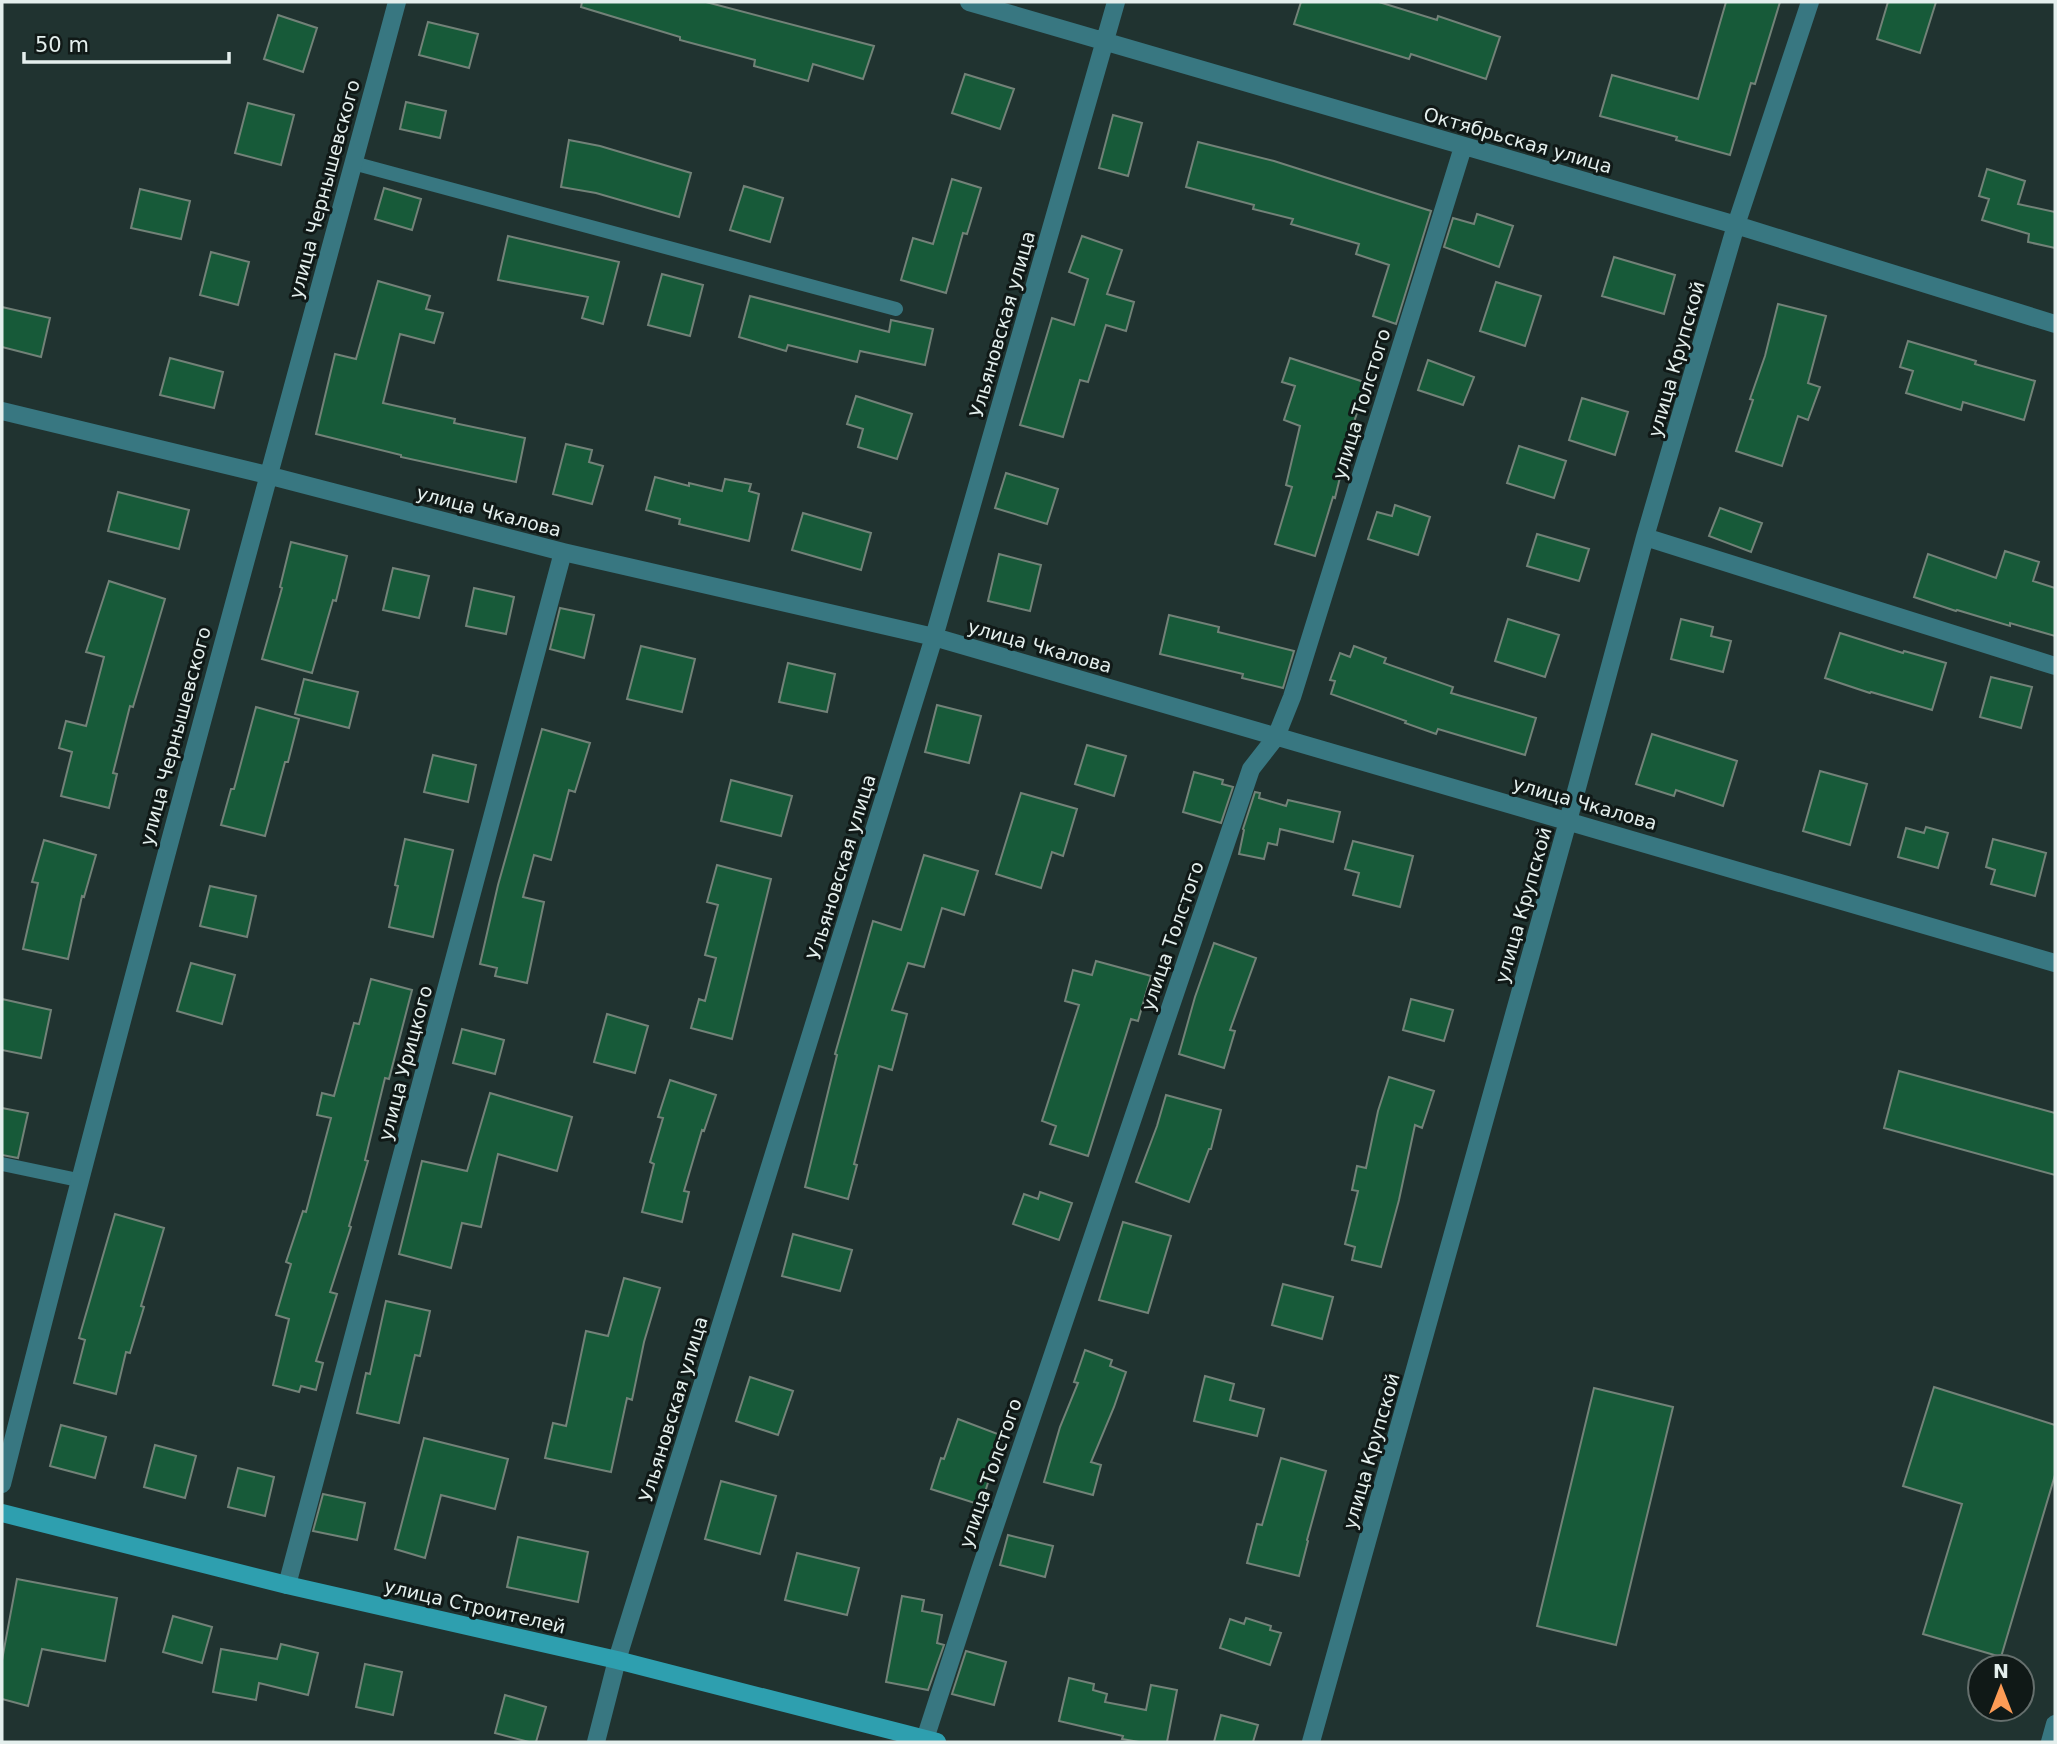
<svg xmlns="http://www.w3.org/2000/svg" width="2057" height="1744" font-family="'DejaVu Sans',sans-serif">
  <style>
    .building { fill: #175a39; stroke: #728278; stroke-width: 2 }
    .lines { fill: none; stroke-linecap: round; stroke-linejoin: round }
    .lane { stroke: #387781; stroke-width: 14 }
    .street { stroke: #387781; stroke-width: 18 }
    .secondary { stroke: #2e9faf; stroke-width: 18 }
    .labels { text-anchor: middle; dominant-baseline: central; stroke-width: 6; stroke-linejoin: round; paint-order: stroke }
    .street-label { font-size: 19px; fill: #e4efed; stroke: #101917 }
  </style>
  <rect width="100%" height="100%" fill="#203330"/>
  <path class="building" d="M582,2H706L874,46L863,79L813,64L808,81L754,66L755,60L680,40V37L581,7Z
    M1301,2H1379L1437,20L1438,16L1500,37L1486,79L1411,54L1409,59L1294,24Z
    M1726,2H1780L1755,84L1751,83L1730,155L1676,140L1677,137L1600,116L1612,75L1698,99Z
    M1888,2H1936L1920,53L1877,39Z
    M278,15L317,28L303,72L264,59Z
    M428,22L478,34L469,68L419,55Z
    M965,74L1014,89L1000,129L952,113Z
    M406,102L446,111L440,138L400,129Z
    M248,103L294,115L281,165L235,153Z
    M1113,115L1142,123L1128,176L1099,168Z
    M569,140L600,146L691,173L679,217L596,193L561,187Z
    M1198,142L1274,161L1431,211L1396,324L1373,316L1389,265L1356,254L1359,244L1291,224L1293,219L1253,209L1254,205L1186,187Z
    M1987,169L2025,181L2018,204L2055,212V248L2028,242L2029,234L1982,220L1989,199L1979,196Z
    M952,179L981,188L967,234L963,233L946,293L901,280L913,238L933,244Z
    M744,186L783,198L770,242L730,230Z
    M384,188L421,199L412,230L375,219Z
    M140,189L190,201L181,239L131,228Z
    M1477,214L1513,226L1499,267L1444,247L1453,218L1474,224Z
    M508,236L619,262L603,324L582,318L588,297L498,280Z
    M1082,236L1122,250L1107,294L1134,302L1126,331L1106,325L1088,382L1080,380L1063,437L1020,425L1052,318L1074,325L1088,279L1069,272Z
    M211,252L249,262L238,305L200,295Z
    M1614,257L1675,275L1664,314L1602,296Z
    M662,274L703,285L690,336L648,325Z
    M378,281L430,296L426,309L443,313L434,343L400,334L383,403L455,419L454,423L525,438L516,482L401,457V455L316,434L335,354L356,359Z
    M1496,282L1541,296L1525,346L1480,331Z
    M750,296L889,332L891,320L933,329L925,365L860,351L857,362L788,345L786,351L739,337Z
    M1778,304L1826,316L1808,383L1820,387L1808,420L1798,416L1782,466L1736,451L1753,400L1750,399L1765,356Z
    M2,307L50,318L41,357L2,347Z
    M1908,341L1976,361L1975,364L2035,381L2024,420L1963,402L1961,410L1906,393L1913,371L1900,367Z
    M170,358L223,372L214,408L160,395Z
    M1290,358L1367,383L1352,428L1335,498L1333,497L1315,556L1275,544L1292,487L1286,485L1300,426L1284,420L1295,386L1282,382Z
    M1428,360L1474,377L1463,405L1418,390Z
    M856,396L912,414L897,459L858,447L863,429L847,424Z
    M1582,398L1628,412L1615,455L1569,440Z
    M566,444L592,450L589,462L603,466L592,504L553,494Z
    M1519,446L1566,461L1554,498L1507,483Z
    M1006,473L1058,489L1047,524L995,508Z
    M655,477L689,486V483L722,491L725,479L751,484L749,491L759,494L749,541L679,524L680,519L646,510Z
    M118,492L189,510L179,549L108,531Z
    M1395,505L1430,517L1418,555L1368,539L1377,512L1392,516Z
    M1720,508L1762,523L1751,552L1709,536Z
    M803,513L871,533L861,570L792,550Z
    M1537,534L1589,549L1579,581L1527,566Z
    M291,542L347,556L336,601L333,600L312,673L262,659L282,588L280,587Z
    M2005,551L2039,562L2033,581L2055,588V636L2010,623V626L1957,610L1956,611L1914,597L1928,554L1996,578Z
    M999,554L1041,565L1030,611L988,601Z
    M393,568L429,576L419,618L383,610Z
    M109,581L165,599L133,707L130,706L113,773L117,774L109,808L61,796L72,752L59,748L66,721L86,726L104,657L86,652Z
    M474,588L514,597L506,634L466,626Z
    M560,608L594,615L584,658L550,649Z
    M1169,615L1219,627L1218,632L1294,651L1283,688L1242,678L1243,674L1160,654Z
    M1508,619L1559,635L1545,677L1495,661Z
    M1681,619L1713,627L1711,636L1731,641L1723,672L1671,659Z
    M1840,633L1903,653L1904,651L1946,663L1932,710L1871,692L1870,693L1825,678Z
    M641,646L695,659L682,712L627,699Z
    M1354,646L1386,658L1384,663L1453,687L1451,693L1536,718L1525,755L1438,729L1436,734L1405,723L1406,721L1331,694L1335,681L1330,680L1340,653L1350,657Z
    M788,663L835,674L827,712L779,702Z
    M1991,677L2032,687L2021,728L1980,717Z
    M304,679L358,692L349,728L295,714Z
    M937,705L981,716L969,763L925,752Z
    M256,707L299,719L288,762H285L265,836L221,825L231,789H234Z
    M542,729L590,743L575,792L569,790L551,860L534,855L523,897L544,902L527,983L495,976L497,968L480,964L498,885Z
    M1652,734L1737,761L1723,806L1676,790L1674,796L1636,784Z
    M1087,745L1126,756L1114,796L1075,784Z
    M433,755L476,765L468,802L424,792Z
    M1820,771L1867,784L1850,845L1803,831Z
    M1194,772L1223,780L1222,784L1233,787L1221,823L1183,812Z
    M731,780L792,796L781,836L721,821Z
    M1255,792L1260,793L1259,798L1286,806L1288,800L1340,812L1333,842L1280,829L1277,845L1268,843L1264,859L1239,854L1244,830L1243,829Z
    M1021,793L1077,809L1063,856L1052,852L1041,888L996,874Z
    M1926,827L1948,833L1938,868L1898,857L1906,828L1924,833Z
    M405,839L453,850L433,937L389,927L398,886L395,885Z
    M1993,839L2046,853L2035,896L1991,884L1995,870L1986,867Z
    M44,840L96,855L84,897L82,896L68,959L23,949L38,883L32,882Z
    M1353,841L1413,856L1400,907L1353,895L1359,873L1345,869Z
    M924,855L978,871L964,915L942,908L924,967L908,963L892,1010L907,1014L892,1070L879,1066L854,1164L857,1165L848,1199L805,1187L837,1055L835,1054L873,921L901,930Z
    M717,865L771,879L732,1039L691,1028L699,999L705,1001L716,958L705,955L718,905L707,902Z
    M210,886L256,896L247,937L200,926Z
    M1214,943L1256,958L1230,1030L1235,1031L1224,1068L1179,1054L1195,997Z
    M1096,961L1151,976L1138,1021L1131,1019L1088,1156L1050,1144L1056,1126L1042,1121L1079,1005L1065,1001L1073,970L1092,975Z
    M191,963L235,975L222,1024L177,1011Z
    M371,979L412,990L389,1079L385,1078L365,1160L368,1161L349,1226L351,1227L330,1292L337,1294L316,1361L323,1363L316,1390L301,1386L299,1392L273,1385L289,1319L276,1315L291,1264L286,1262L303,1211L306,1212L331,1118L317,1115L322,1093L334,1096L354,1023L359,1024Z
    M2,999L51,1010L41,1058L2,1050Z
    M1411,999L1453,1010L1444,1041L1403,1030Z
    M607,1014L648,1026L635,1073L594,1062Z
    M462,1029L504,1040L495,1074L453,1063Z
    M1899,1071L2055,1113V1175L1884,1128Z
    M1389,1077L1434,1091L1422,1128L1415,1125L1399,1200L1381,1267L1352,1260L1355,1247L1345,1244L1358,1191L1352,1190L1357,1166L1366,1168L1378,1111Z
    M670,1080L716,1095L704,1131L702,1130L684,1191L689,1192L682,1222L642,1212L654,1164L650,1162L663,1118L658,1117Z
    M490,1093L572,1117L557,1171L498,1154L481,1227L462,1223L451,1268L399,1254L422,1161L467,1171Z
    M1166,1095L1221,1110L1211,1149H1209L1189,1202L1136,1182L1157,1126Z
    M2,1108L28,1113L18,1158L2,1155Z
    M1040,1192L1072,1203L1059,1240L1013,1224L1024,1194L1038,1199Z
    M115,1214L164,1228L141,1306L144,1307L130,1353L126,1352L116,1394L74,1383L85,1340L79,1338Z
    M1123,1222L1171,1236L1148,1313L1099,1300Z
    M793,1234L852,1250L840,1291L782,1276Z
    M624,1278L660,1288L644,1342L632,1400L627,1398L611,1472L545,1458L553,1423L566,1426L586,1331L608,1336Z
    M1283,1284L1333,1297L1322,1339L1272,1325Z
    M386,1301L430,1311L420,1356L415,1355L399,1423L357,1413L366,1373L370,1374Z
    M1085,1350L1112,1360L1110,1366L1126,1372L1114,1407L1091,1462L1101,1465L1093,1495L1044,1482L1060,1427L1078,1383L1074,1382Z
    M1205,1376L1234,1384L1230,1400L1264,1409L1257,1436L1194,1421Z
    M750,1377L793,1391L778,1435L736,1421Z
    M1934,1387L2055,1425V1475L2001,1657L1923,1634L1962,1504L1903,1486Z
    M1594,1388L1673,1407L1616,1645L1537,1626Z
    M958,1419L1003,1436L989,1472L991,1473L981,1505L931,1489L941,1458L944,1459Z
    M61,1425L106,1437L95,1478L50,1466Z
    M424,1438L508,1459L495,1509L441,1495L425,1558L395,1549Z
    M155,1445L196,1456L185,1498L144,1487Z
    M1281,1458L1326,1471L1307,1540L1308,1541L1299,1576L1247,1563L1257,1524L1262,1525Z
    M238,1468L274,1477L265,1516L228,1507Z
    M721,1481L776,1496L760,1554L705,1539Z
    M323,1494L365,1503L357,1540L313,1531Z
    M1008,1535L1053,1546L1045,1577L1000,1565Z
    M518,1537L588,1552L578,1602L507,1587Z
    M797,1553L859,1568L847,1615L785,1600Z
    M17,1579L117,1598L105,1661L42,1649L28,1706L2,1699V1660Z
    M902,1596L924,1600L922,1611L942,1615L937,1643L944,1645L928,1690L886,1682Z
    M173,1616L212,1627L202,1663L163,1652Z
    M1246,1618L1271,1626L1270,1630L1281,1633L1270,1665L1220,1648L1230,1619L1244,1624Z
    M281,1644L318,1653L308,1695L259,1683L256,1700L213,1692L221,1649L277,1659Z
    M966,1651L1006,1662L994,1705L952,1694Z
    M365,1664L402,1672L393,1715L356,1707Z
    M1069,1678L1094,1684L1093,1690L1107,1694L1105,1702L1146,1710L1151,1685L1177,1690L1167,1742H1139L1122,1739L1123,1736L1059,1721Z
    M505,1695L546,1707L536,1742H529L495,1733Z
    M1221,1715L1258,1725L1253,1742H1214Z"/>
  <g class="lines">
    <path class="lane" d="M353,163L896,309
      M2,1164L78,1180"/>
    <path class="street" d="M969,2L1736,225L2055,324
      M2,411L267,475L563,552L934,637L2055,963
      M1645,537L2055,666
      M2,1484C127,988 264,496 397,2
      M287,1585L563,552
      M596,1742L617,1660L934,637L1116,2
      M924,1742L980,1570L1251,769L1276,737L1292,697L1463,147
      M1311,1742L1568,821L1645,537L1736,225L1810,2
      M2050,1742L2055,1724"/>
    <path class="secondary" d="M2,1513L287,1585L617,1660L937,1742"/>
  </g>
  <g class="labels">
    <g class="street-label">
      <text transform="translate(1518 140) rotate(16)">Октябрьская улица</text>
      <text transform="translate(324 189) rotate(-75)">улица Чернышевского</text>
      <text transform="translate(1002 324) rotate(-74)">Ульяновская улица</text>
      <text transform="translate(1676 359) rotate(-74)">улица Крупской</text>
      <text transform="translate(1361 404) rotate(-73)">улица Толстого</text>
      <text transform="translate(489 511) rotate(15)">улица Чкалова</text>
      <text transform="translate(1040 646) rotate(16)">улица Чкалова</text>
      <text transform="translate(175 736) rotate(-75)">улица Чернышевского</text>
      <text transform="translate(1585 803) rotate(16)">улица Чкалова</text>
      <text transform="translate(841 867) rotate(-73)">Ульяновская улица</text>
      <text transform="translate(1523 905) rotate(-74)">улица Крупской</text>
      <text transform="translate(1172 936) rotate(-71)">улица Толстого</text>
      <text transform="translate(405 1063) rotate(-75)">улица Урицкого</text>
      <text transform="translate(673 1409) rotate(-73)">Ульяновская улица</text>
      <text transform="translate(1371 1451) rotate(-74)">улица Крупской</text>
      <text transform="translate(990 1473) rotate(-71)">улица Толстого</text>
      <text transform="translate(475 1606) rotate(13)">улица Строителей</text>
    </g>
  </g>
  <rect width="2057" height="1744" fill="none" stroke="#e4efed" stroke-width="7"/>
  <g transform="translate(2001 1688)"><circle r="33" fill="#101917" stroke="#656f6d" stroke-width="2"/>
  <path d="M0-5L12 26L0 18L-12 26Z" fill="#fd9c56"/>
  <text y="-10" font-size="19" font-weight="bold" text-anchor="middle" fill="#e4efed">N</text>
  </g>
  <path d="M24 52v10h205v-10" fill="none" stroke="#e4efed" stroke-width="3.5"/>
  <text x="35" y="52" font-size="21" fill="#e4efed" stroke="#101917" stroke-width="5" paint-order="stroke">50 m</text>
</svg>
